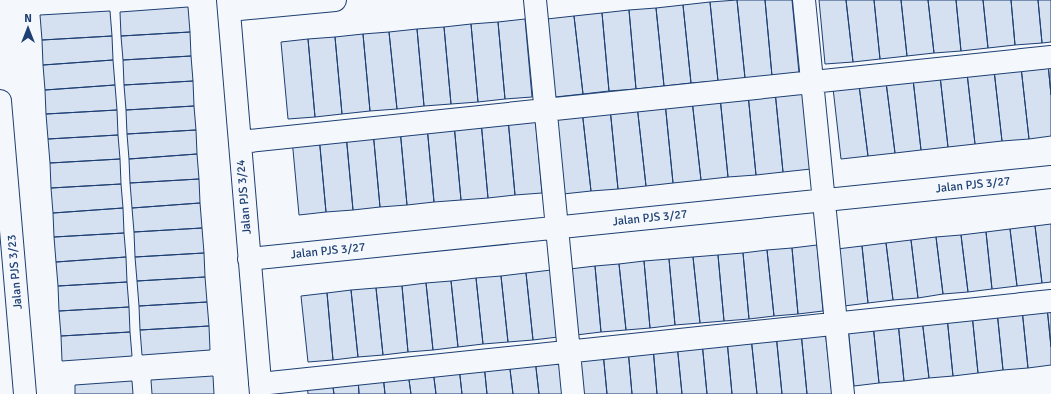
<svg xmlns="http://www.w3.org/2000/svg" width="1051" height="394" font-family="Signika,sans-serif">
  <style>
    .building { fill: #d5e0f0; stroke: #1d3f73 }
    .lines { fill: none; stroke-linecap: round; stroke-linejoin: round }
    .minor-casing { stroke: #1d3f73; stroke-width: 24 }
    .minor { stroke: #f4f7fb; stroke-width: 22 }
    .labels { text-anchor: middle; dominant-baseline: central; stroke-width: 3; stroke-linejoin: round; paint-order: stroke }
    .street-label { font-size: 12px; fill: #1d3f73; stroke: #f4f7fb }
  </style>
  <rect width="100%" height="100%" fill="#f4f7fb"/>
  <path class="building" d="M737,0L745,78L718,81L710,2Z
    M737,0H765L772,76L745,78Z
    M765,0H792L799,73L772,76Z
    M819,0H846L853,62L825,64Z
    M846,0H874L880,59L853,62Z
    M874,0H901L907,56L880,59Z
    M901,0H928L934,53L907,56Z
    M928,0H956L961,51L934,53Z
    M956,0H983L988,48L961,51Z
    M983,0H1011L1015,45L988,48Z
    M1011,0H1038L1042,43L1015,45Z
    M1038,0H1051V42L1042,43Z
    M710,2L718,81L691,83L683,5Z
    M683,5L691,83L664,86L656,8Z
    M188,7L190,32L121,36L120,12Z
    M656,8L664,86L636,89L629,10Z
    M629,10L636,89L609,91L602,13Z
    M110,11L112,36L42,40L40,15Z
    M602,13L609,91L583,94L574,16Z
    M574,16L583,94L555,97L547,19Z
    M525,19L532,97L505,99L498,22Z
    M498,22L505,99L478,102L471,24Z
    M471,24L478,102L451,104L444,27Z
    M444,27L451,104L424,106L417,29Z
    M417,29L424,106L397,109L389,32Z
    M190,32L191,56L123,60L121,36Z
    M389,32L397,109L370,111L363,34Z
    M363,34L370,111L342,114L335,37Z
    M112,36L113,60L43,65L42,40Z
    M335,37L342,114L315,117L308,39Z
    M308,39L315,117L288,119L281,42Z
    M191,56L193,81L124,85L123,60Z
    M113,60L115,85L45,90L43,65Z
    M1048,64H1051V95Z
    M1048,64L1051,95V136L1029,139L1021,67Z
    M1021,67L1029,139L1002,141L994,70Z
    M994,70L1002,141L975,144L967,73Z
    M967,73L975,144L948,147L940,76Z
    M940,76L948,147L921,150L913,79Z
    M913,79L921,150L895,153L886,82Z
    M193,81L194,106L126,110L124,85Z
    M886,82L895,153L868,156L859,85Z
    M115,85L117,110L46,114L45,90Z
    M859,85L868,156L841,159L833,88Z
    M803,88L811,169L783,172L775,91Z
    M775,91L783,172L756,175L748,94Z
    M748,94L756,175L728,177L720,97Z
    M720,97L728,177L701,180L692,100Z
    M692,100L701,180L673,183L665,102Z
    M665,102L673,183L646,186L637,105Z
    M637,105L646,186L618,189L610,108Z
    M194,106L196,130L127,134L126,110Z
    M610,108L618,189L591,191L582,110Z
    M117,110L118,135L48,139L46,114Z
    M582,110L591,191L563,194L555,114Z
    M535,116L542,193L515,195L508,119Z
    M508,119L515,195L488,198L481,121Z
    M481,121L488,198L461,200L454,124Z
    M454,124L461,200L434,202L427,126Z
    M427,126L434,202L407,205L400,129Z
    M400,129L407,205L380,207L373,131Z
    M196,130L197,154L129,159L127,134Z
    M373,131L380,207L353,210L346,134Z
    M346,134L353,210L326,212L319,136Z
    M118,135L120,159L50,163L48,139Z
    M319,136L326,212L299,215L292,139Z
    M197,154L199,179L130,183L129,159Z
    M120,159L121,184L51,188L50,163Z
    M199,179L200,203L132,208L130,183Z
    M121,184L123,208L53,213L51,188Z
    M200,203L202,228L134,232L132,208Z
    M123,208L124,233L54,237L53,213Z
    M1051,224V282L1042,283L1035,226Z
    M1035,226L1042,283L1017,286L1010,229Z
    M202,228L204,253L135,257L134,232Z
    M1010,229L1017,286L992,289L986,232Z
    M986,232L992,289L968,292L961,235Z
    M124,233L126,257L56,262L54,237Z
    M961,235L968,292L943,294L936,237Z
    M936,237L943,294L918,298L911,240Z
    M911,240L918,298L893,300L886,243Z
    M886,243L893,300L868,303L862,246Z
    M817,245L823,311L798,314L792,248Z
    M862,246L868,303L844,306L837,249Z
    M792,248L798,314L774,316L767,250Z
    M767,250L774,316L749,319L743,253Z
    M204,253L205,277L137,281L135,257Z
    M743,253L749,319L724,321L718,255Z
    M718,255L724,321L700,323L693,257Z
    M126,257L127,282L58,286L56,262Z
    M693,257L700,323L675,325L669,259Z
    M669,259L675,325L650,328L644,261Z
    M644,261L650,328L626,330L619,264Z
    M619,264L626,330L601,332L595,266Z
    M595,266L601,332L576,335L570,269Z
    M551,270L558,337L533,340L526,273Z
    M526,273L533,340L508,342L501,276Z
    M501,276L508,342L483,344L476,278Z
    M205,277L207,302L139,306L137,281Z
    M476,278L483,344L458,347L451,281Z
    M451,281L458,347L433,350L426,283Z
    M127,282L129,307L59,311L58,286Z
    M426,283L433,350L408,352L402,286Z
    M402,286L408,352L383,355L376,288Z
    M376,288L383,355L358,357L351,290Z
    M351,290L358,357L333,360L327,293Z
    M327,293L333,360L308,362L301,296Z
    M207,302L209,326L140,330L139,306Z
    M1051,306V347L1047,307Z
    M129,307L130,332L61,336L59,311Z
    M1047,307L1051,347V365L1028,368L1022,309Z
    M1022,309L1028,368L1003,370L997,311Z
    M997,311L1003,370L978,373L972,314Z
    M972,314L978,373L953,376L947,317Z
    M947,317L953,376L929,378L922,319Z
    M922,319L929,378L904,381L898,322Z
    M898,322L904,381L879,383L873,324Z
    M873,324L879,383L854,386L848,327Z
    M209,326L210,350L142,355L140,330Z
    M825,329L832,394H807L801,332Z
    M130,332L132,356L62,361L61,336Z
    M801,332L807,394H782L776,334Z
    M776,334L782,394H757L751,337Z
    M751,337L757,394H732L727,340Z
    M727,340L732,394H707L702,342Z
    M702,342L707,394H682L677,344Z
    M677,344L682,394H657L653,347Z
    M653,347L657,394H632L628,349Z
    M628,349L632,394H607L603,352Z
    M603,352L607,394H582L578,354Z
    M560,356L564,394H539L535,359Z
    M535,359L539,394H513L509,361Z
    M509,361L513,394H487L484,364Z
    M484,364L487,394H462L459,367Z
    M459,367L462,394H436L433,370Z
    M433,370L436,394H411L408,373Z
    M408,373L411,394H385L383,375Z
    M383,375L385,394H359L358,378Z
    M213,376L214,394H152L151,380Z
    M358,378L359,394H334L332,381Z
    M132,381L133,394H75V385Z
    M332,381L334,394H308L307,383Z"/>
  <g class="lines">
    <defs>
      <path id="minor" d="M228,0L261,394
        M535,0L573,394
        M804,0L843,394
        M229,10L335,0
        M0,101L25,394
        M240,142L1051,57
        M249,259L1051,177
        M260,384L1051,301"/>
    </defs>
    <use href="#minor" class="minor-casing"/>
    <use href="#minor" class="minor"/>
  </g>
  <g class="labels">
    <g class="street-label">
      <text transform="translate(973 185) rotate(-6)">Jalan PJS 3/27</text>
      <text transform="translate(244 197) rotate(-95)">Jalan PJS 3/24</text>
      <text transform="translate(650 218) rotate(-6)">Jalan PJS 3/27</text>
      <text transform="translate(328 251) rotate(-6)">Jalan PJS 3/27</text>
      <text transform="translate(15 272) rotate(-95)">Jalan PJS 3/23</text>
    </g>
  </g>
  <g transform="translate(28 28)" stroke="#f4f7fb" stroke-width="3" paint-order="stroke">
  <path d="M0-3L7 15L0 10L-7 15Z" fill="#1d3f73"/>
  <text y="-6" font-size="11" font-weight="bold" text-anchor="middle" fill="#1d3f73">N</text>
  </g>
</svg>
